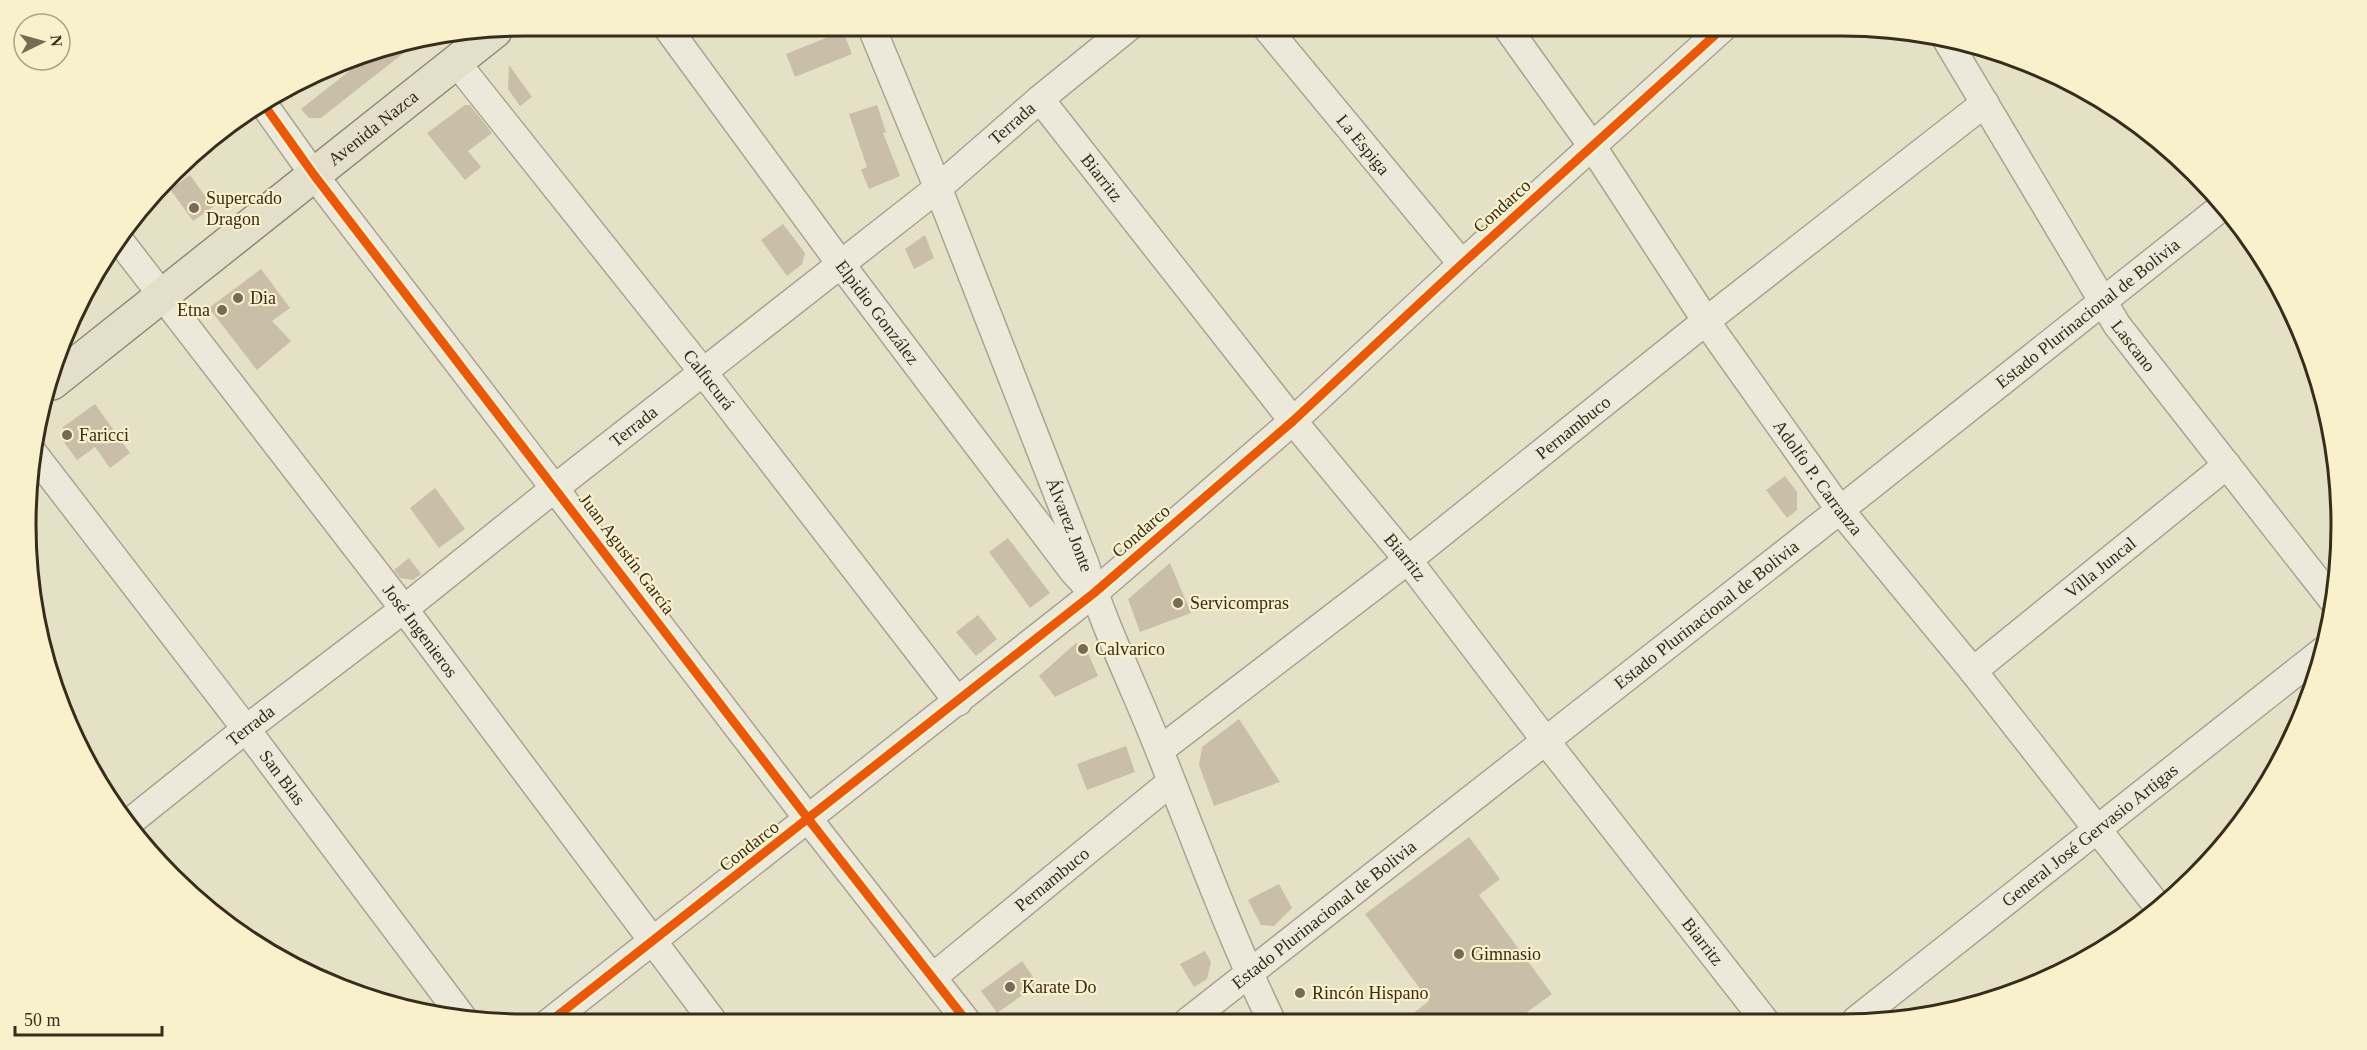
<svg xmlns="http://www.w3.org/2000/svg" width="2367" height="1050" font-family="'Times New Roman',serif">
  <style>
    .building { fill: #c9bea8 }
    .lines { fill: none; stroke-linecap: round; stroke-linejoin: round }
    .minor-casing { stroke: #a9a491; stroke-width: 30 }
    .major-casing { stroke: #8f8978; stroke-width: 36 }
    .minor { stroke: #ece9da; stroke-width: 27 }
    .major { stroke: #e4dfca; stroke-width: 33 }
    .cycleway-casing { stroke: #f9f1cb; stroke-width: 13 }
    .cycleway { stroke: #e8590c; stroke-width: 9 }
    .poi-dot { fill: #756b57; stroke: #f9f1cb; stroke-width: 2 }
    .labels { text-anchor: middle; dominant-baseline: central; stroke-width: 4.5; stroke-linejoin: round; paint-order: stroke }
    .street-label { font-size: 18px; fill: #382c1a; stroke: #f9f1cb }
    .poi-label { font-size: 18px; fill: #382c1a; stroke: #f9f1cb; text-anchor: start }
    .rim { fill: none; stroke: #382c1a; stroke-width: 3 }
  </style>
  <rect width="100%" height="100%" fill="#e5e1c7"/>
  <path class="building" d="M843,31L852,54L795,77L786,54Z
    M415,44L321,118H309L301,109L376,50Z
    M509,65L532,97L520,106L508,89Z
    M465,105H470L492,133L468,151L481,167L465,180L427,133Z
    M877,105L886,132L883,133L900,176L869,189L861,170L867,167L849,114Z
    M190,175L213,207L193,221L170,189Z
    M783,224L805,253L802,264L787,276L761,240Z
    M925,235L934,258L914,269L905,249Z
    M261,269L290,308L272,321L291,341L257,370L209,308Z
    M95,404L130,453L110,468L95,447L77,460L61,438L63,427Z
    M1785,476L1797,492V510L1787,518L1766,490Z
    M435,488L465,529L439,548L410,508Z
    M1008,538L1050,593L1030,608L989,552Z
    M409,558L421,574L413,580L400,578L394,570Z
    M1170,563L1191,613L1140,632L1128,599Z
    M978,615L997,639L976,656L956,632Z
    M1076,643L1085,646L1098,676L1055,697L1039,676Z
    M1239,719L1280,782L1214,806L1199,765L1202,747Z
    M1126,746L1135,772L1087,790L1077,764Z
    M1469,837L1500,879L1479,895L1552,994L1515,1021L1402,1022L1429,1001L1365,914Z
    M1279,884L1292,908L1274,926L1261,925L1248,900Z
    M1205,951L1211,962L1207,979L1194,987L1180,964Z
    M1022,961L1038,984L997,1013L981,991Z"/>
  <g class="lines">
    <defs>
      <g id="minor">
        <path id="s1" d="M666,26L840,263L1073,571L1085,584"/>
        <path id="s2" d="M871,26L938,188L1085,564C1104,627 1134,686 1158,747C1195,839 1229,933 1272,1022"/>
        <path id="s3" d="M1265,26L1462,264"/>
        <path id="s4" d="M1506,26L1592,146L1712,330L1840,510L1973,671L2159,908"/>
        <path id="s5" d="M1945,37L2117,325L2334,602"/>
        <path id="s6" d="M456,62L703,372L958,702"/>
        <path id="s7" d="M1040,99L1293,421L1408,560L1545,740L1765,1021"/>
        <path d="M262,102L314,175L809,820L968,1023"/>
        <path id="s8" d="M120,241L404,609L715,1024"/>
        <path id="s9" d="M34,454L246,729L463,1018"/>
        <path id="s10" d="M1973,671L2227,465"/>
        <path id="s11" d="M1160,750L1408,560L1706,321L1985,103"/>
        <path id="s12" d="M131,821L246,729L404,609L555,488L938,188L1040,99L1130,26"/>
        <path id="s13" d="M933,977L1171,782"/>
        <path id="s14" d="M1856,1020L2324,650"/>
        <path id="s15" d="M1187,1022L1840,510L2223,206"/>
        <path d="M547,1024L1094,593L1293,421L1462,264L1725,26"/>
      </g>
      <g id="major">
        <path id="s16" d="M52,383L495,31"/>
      </g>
    </defs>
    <use href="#minor" class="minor-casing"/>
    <use href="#major" class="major-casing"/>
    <use href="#minor" class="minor"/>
    <use href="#major" class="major"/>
    <defs>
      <path id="cycleway" d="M262,102L314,175L809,820L968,1023
        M547,1024L1094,593L1293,421L1462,264L1725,26"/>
    </defs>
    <use href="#cycleway" class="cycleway-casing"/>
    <use href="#cycleway" class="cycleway"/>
  </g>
  <g class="poi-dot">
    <circle cx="194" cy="208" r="6"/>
    <circle cx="238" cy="298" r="6"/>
    <circle cx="222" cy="310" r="6"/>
    <circle cx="67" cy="435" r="6"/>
    <circle cx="1178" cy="603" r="6"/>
    <circle cx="1083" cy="649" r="6"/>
    <circle cx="1459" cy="954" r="6"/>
    <circle cx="1010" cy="987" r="6"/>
    <circle cx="1300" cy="993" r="6"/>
  </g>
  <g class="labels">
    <g class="street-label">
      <text stroke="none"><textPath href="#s12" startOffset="1124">Terrada</textPath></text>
      <text stroke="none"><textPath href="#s16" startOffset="410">Avenida Nazca</textPath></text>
      <text stroke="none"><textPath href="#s3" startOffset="154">La Espiga</textPath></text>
      <text stroke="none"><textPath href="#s7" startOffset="100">Biarritz</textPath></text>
      <text transform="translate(1502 206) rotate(-42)">Condarco</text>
      <text stroke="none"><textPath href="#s1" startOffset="356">Elpidio González</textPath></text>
      <text stroke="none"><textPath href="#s15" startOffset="1146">Estado Plurinacional de Bolivia</textPath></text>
      <text stroke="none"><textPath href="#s5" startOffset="362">Lascano</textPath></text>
      <text stroke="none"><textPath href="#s6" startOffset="406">Calfucurá</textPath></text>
      <text stroke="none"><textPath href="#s12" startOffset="639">Terrada</textPath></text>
      <text stroke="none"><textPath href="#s11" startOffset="524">Pernambuco</textPath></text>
      <text stroke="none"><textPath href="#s4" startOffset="549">Adolfo P. Carranza</textPath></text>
      <text stroke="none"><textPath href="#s2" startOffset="537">Álvarez Jonte</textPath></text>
      <text transform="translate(1141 531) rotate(-41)">Condarco</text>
      <text transform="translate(627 554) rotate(53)">Juan Agustín García</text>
      <text stroke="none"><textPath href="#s7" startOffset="586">Biarritz</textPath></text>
      <text stroke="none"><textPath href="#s10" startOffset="164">Villa Juncal</textPath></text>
      <text stroke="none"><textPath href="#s15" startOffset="660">Estado Plurinacional de Bolivia</textPath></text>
      <text stroke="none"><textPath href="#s8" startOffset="492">José Ingenieros</textPath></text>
      <text stroke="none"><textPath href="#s12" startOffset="153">Terrada</textPath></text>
      <text stroke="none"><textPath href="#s9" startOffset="408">San Blas</textPath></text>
      <text stroke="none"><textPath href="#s14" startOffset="298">General José Gervasio Artigas</textPath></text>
      <text transform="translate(749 846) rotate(-38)">Condarco</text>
      <text stroke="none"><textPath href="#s13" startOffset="154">Pernambuco</textPath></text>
      <text stroke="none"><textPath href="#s15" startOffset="174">Estado Plurinacional de Bolivia</textPath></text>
      <text stroke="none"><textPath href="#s7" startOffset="1072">Biarritz</textPath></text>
    </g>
    <g class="poi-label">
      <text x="206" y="198">Supercado<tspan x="206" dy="21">Dragon</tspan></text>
      <text x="250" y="298">Dia</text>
      <text x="210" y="310" text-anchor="end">Etna</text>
      <text x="79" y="435">Faricci</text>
      <text x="1190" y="603">Servicompras</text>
      <text x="1095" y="649">Calvarico</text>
      <text x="1471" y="954">Gimnasio</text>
      <text x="1022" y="987">Karate Do</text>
      <text x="1312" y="993">Rincón Hispano</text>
    </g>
  </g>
  <path d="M0 0H2367V1050H0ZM525 36H1842A489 489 0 0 1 2331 525V525A489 489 0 0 1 1842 1014H525A489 489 0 0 1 36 525V525A489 489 0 0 1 525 36Z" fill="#f9f1cb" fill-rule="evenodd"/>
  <path class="rim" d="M525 36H1842A489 489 0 0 1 2331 525V525A489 489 0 0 1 1842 1014H525A489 489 0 0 1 36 525V525A489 489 0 0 1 525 36Z"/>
  <g transform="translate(42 42) rotate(85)"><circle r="28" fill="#f9f1cb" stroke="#aca284" stroke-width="1.5"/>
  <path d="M0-4.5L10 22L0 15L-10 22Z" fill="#756b57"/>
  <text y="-9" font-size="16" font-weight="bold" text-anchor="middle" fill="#382c1a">N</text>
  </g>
  <path d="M15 1026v9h147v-9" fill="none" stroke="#382c1a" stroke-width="3"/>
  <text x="24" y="1026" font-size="18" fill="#382c1a" stroke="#f9f1cb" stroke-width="4.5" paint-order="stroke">50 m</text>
</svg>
